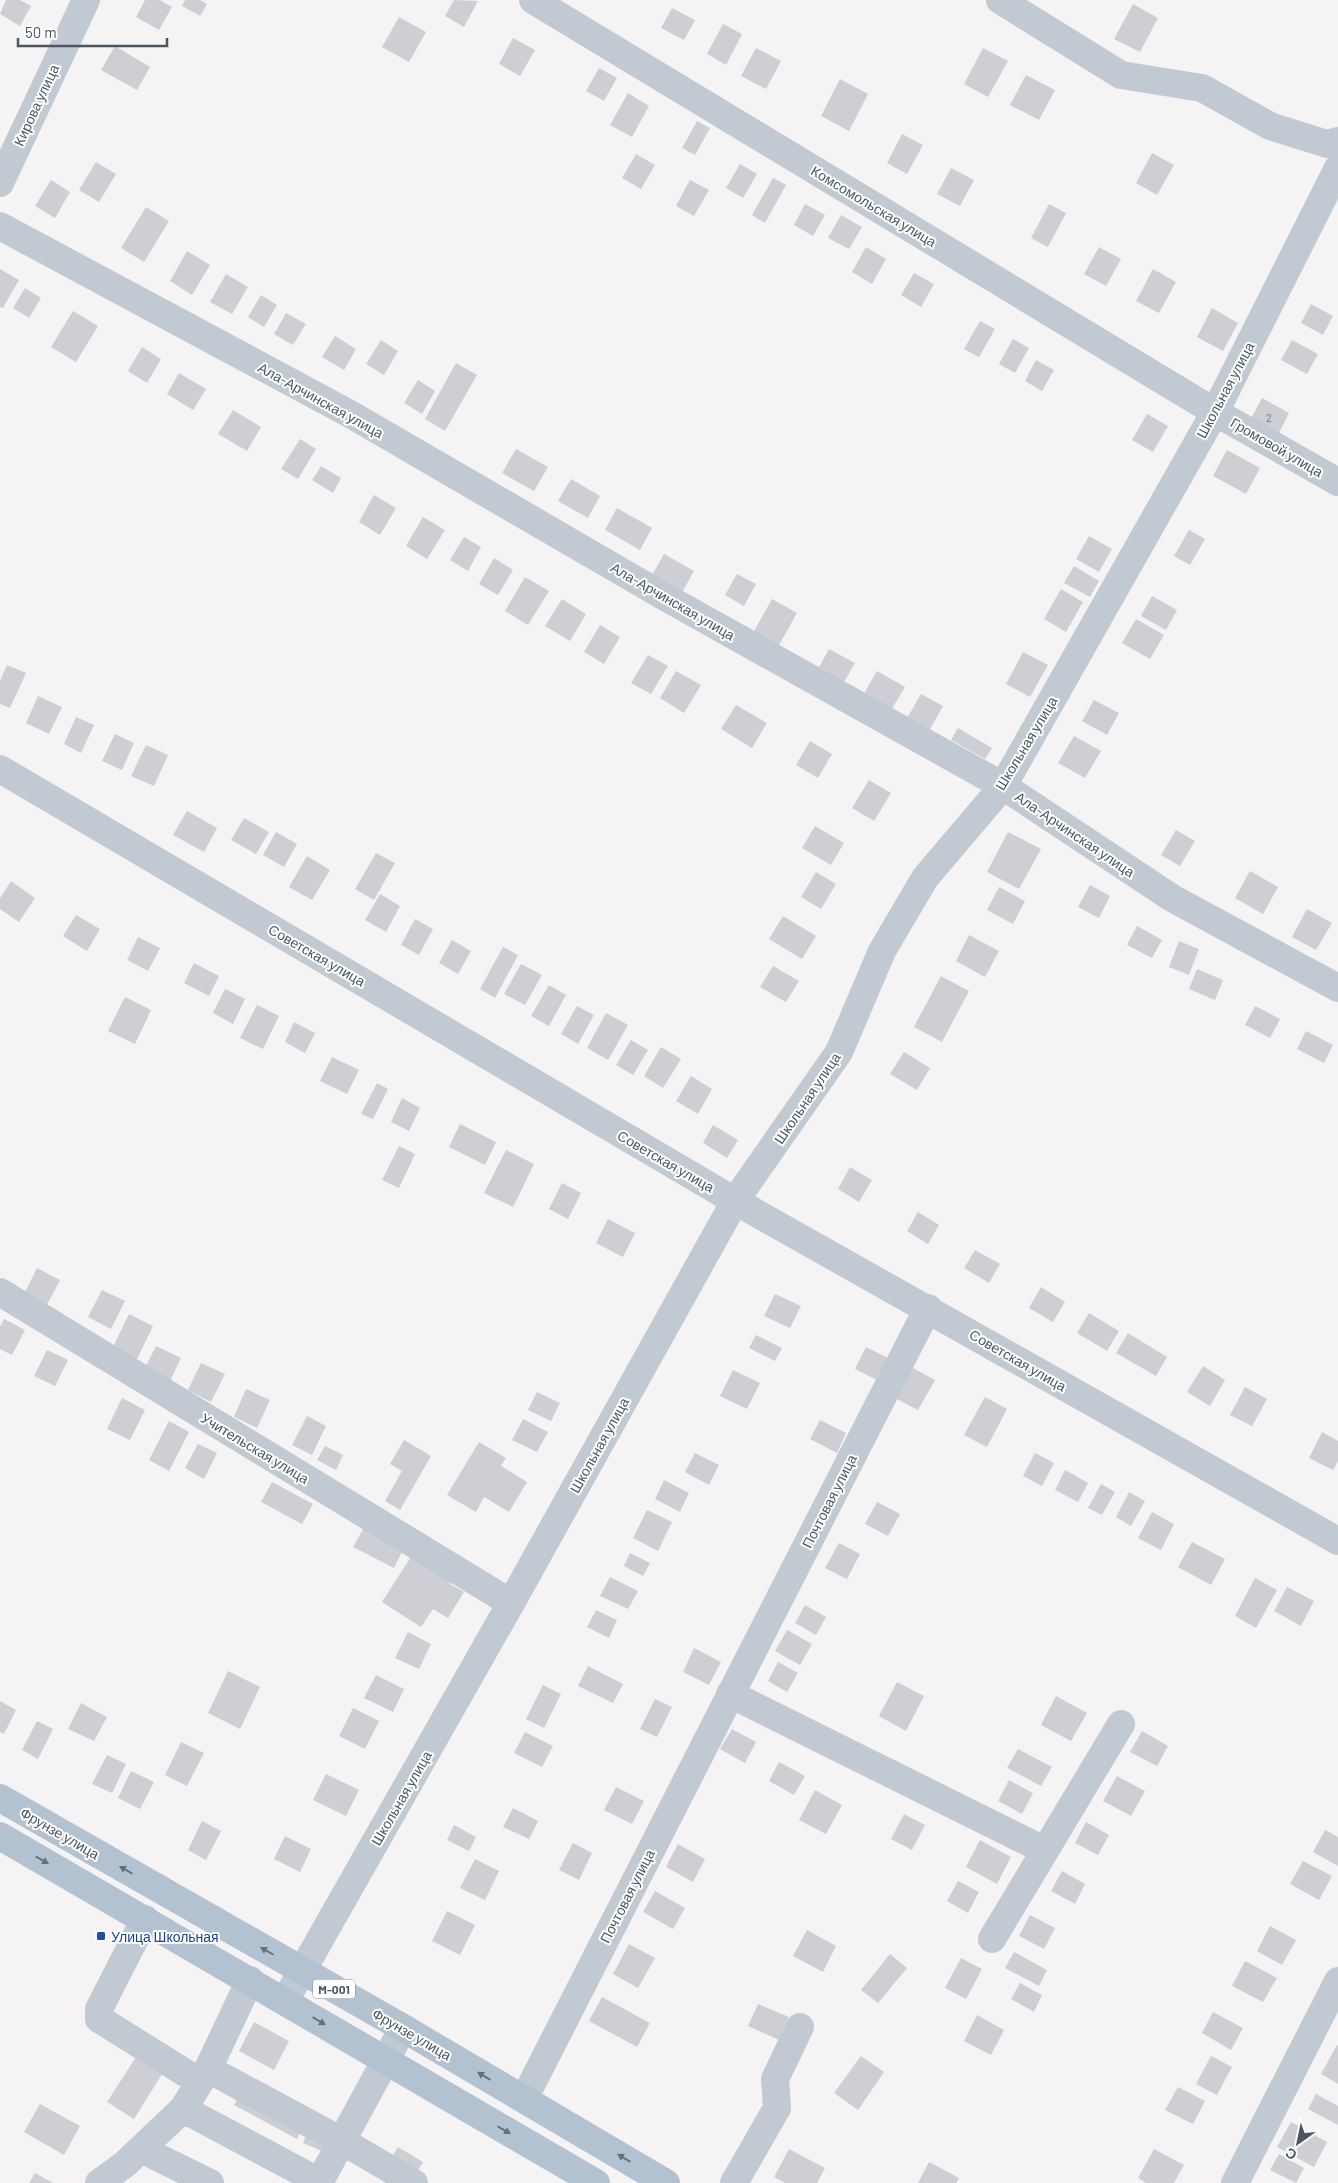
<svg xmlns="http://www.w3.org/2000/svg" width="1338" height="2183" font-family="Barlow,sans-serif">
  <style>
    .building { fill: #cdcfd5 }
    .lines { fill: none; stroke-linecap: round; stroke-linejoin: round }
    .minor { stroke: #c1cad2; stroke-width: 28 }
    .major { stroke: #b3c2d1; stroke-width: 28 }
    .oneway { fill: #64717d }
    .transit-dot { fill: #1a4fb4; stroke: #fff; stroke-width: 2 }
    .labels { text-anchor: middle; dominant-baseline: central; stroke-width: 4; stroke-linejoin: round; paint-order: stroke }
    .number-label { font-size: 11px; fill: #6b747e }
    .shield { fill: #fff; stroke: #808990; stroke-width: 1 }
    .shield-label { font-size: 12px; font-weight: bold; fill: #4a5661 }
    .street-label { font-size: 14px; fill: #4a5661; stroke: #fff }
    .transit-label { font-size: 14px; fill: #164399; stroke: #fff; text-anchor: start }
  </style>
  <rect width="100%" height="100%" fill="#f5f3f3"/>
  <path class="building" d="M6,0H20L31,6L20,26L0,14Z
    M145,0H160L172,7L159,30L136,17Z
    M185,0H200L207,4L200,16L182,6Z
    M454,0L478,1L464,27L445,16Z
    M1133,4L1158,18L1140,52L1114,39Z
    M672,8L695,20L684,40L661,28Z
    M399,17L426,32L409,62L382,47Z
    M723,24L742,34L726,65L707,54Z
    M513,38L535,50L520,76L499,64Z
    M115,46L150,67L137,90L101,70Z
    M756,48L781,61L766,89L741,76Z
    M983,48L1008,61L988,97L964,84Z
    M599,68L617,78L604,101L586,91Z
    M1026,75L1055,90L1039,120L1010,105Z
    M840,79L868,94L849,131L821,116Z
    M628,93L649,106L632,137L610,125Z
    M697,121L710,128L695,155L682,148Z
    M902,134L923,145L907,174L887,163Z
    M1152,153L1174,165L1157,195L1136,183Z
    M636,154L655,165L641,189L622,178Z
    M96,162L116,174L99,202L79,190Z
    M740,164L757,174L743,198L726,188Z
    M951,168L974,180L960,206L937,194Z
    M773,178L786,185L765,223L752,215Z
    M51,180L70,192L55,218L35,206Z
    M690,180L709,190L694,216L676,206Z
    M805,204L825,215L813,236L794,225Z
    M1049,204L1066,213L1048,247L1031,238Z
    M146,207L169,221L144,262L121,248Z
    M841,215L862,227L849,249L828,238Z
    M866,247L886,259L872,284L852,272Z
    M1099,247L1121,259L1106,286L1084,274Z
    M187,251L210,265L192,295L170,281Z
    M0,269L19,280L3,308L0,307Z
    M1153,269L1176,282L1159,313L1136,301Z
    M914,273L934,284L921,307L901,295Z
    M226,274L248,287L232,314L210,302Z
    M25,288L41,298L29,318L13,308Z
    M261,295L277,305L264,327L248,317Z
    M1311,304L1333,316L1323,335L1301,323Z
    M1212,308L1238,323L1223,351L1197,337Z
    M73,311L98,326L76,362L51,347Z
    M286,313L306,324L293,345L274,334Z
    M980,321L995,329L979,357L964,349Z
    M335,336L356,349L344,370L322,357Z
    M1013,339L1029,348L1015,373L999,364Z
    M381,340L398,351L384,375L366,364Z
    M1292,340L1318,354L1307,374L1281,360Z
    M142,347L161,359L147,383L128,371Z
    M1036,360L1054,370L1042,391L1025,381Z
    M456,363L477,375L445,431L425,419Z
    M179,373L206,389L193,410L167,394Z
    M418,380L435,391L422,414L404,403Z
    M1262,398L1289,413L1277,437L1249,422Z
    M233,410L261,427L247,451L218,434Z
    M1147,414L1168,426L1153,452L1132,440Z
    M300,439L316,449L298,479L281,469Z
    M516,449L548,467L534,491L502,473Z
    M1227,450L1260,468L1246,494L1213,476Z
    M321,466L341,478L333,493L312,480Z
    M571,479L600,496L588,518L558,501Z
    M374,495L396,508L380,535L359,522Z
    M617,508L652,528L640,550L605,530Z
    M423,517L445,530L427,559L406,546Z
    M1189,530L1205,539L1190,565L1174,556Z
    M1089,536L1112,549L1099,572L1076,559Z
    M464,537L481,547L468,571L450,560Z
    M664,554L694,571L681,594L651,577Z
    M494,558L513,570L498,595L479,584Z
    M1074,566L1099,581L1090,597L1064,583Z
    M737,574L756,584L744,606L725,595Z
    M525,577L549,591L528,625L505,611Z
    M1061,589L1083,602L1066,632L1044,619Z
    M1152,596L1177,610L1166,630L1141,616Z
    M562,599L586,614L570,641L545,626Z
    M772,599L797,613L778,647L753,633Z
    M1136,619L1164,635L1150,659L1122,643Z
    M600,625L620,637L604,664L584,652Z
    M829,649L855,663L844,682L819,667Z
    M1023,652L1048,665L1030,697L1006,684Z
    M648,655L668,666L651,694L631,683Z
    M7,665L26,673L10,708L0,704V681Z
    M676,671L701,685L684,713L660,698Z
    M877,671L905,687L890,712L862,697Z
    M921,694L943,706L929,731L907,718Z
    M38,696L62,707L49,734L26,723Z
    M1094,700L1119,713L1107,735L1082,721Z
    M736,705L767,723L752,748L721,729Z
    M76,717L94,725L81,753L64,744Z
    M958,728L992,748L985,759L951,740Z
    M115,734L134,743L122,770L102,761Z
    M1074,736L1101,751L1085,778L1058,763Z
    M810,741L832,754L818,778L796,765Z
    M146,745L168,755L154,786L131,776Z
    M869,780L891,793L874,821L852,808Z
    M187,811L217,828L204,852L173,835Z
    M244,818L269,832L256,854L231,840Z
    M815,826L844,843L831,865L802,848Z
    M1176,830L1195,841L1180,866L1161,855Z
    M276,832L297,844L284,867L263,855Z
    M1008,832L1041,849L1019,889L987,872Z
    M376,853L395,863L374,900L355,889Z
    M307,856L330,870L312,900L289,887Z
    M1250,871L1278,887L1263,914L1235,898Z
    M816,872L836,884L821,909L801,897Z
    M11,881L35,898L19,922L0,909V898Z
    M1090,885L1110,896L1099,918L1078,907Z
    M999,887L1025,901L1013,924L987,910Z
    M380,894L400,906L386,932L365,920Z
    M1307,909L1332,923L1316,950L1292,937Z
    M76,915L100,929L87,951L63,936Z
    M783,916L816,936L802,959L769,939Z
    M415,919L433,929L419,955L401,945Z
    M1137,926L1162,940L1152,958L1127,945Z
    M969,935L999,951L985,977L956,961Z
    M138,937L160,948L148,971L127,960Z
    M452,940L471,951L458,974L439,963Z
    M1179,941L1199,949L1189,975L1169,967Z
    M503,947L518,955L495,998L480,989Z
    M194,963L219,976L209,996L184,983Z
    M521,964L542,975L525,1005L504,994Z
    M773,966L799,981L786,1002L760,987Z
    M1197,969L1223,980L1215,1000L1189,989Z
    M941,976L969,991L942,1042L914,1027Z
    M549,985L566,995L549,1026L531,1016Z
    M225,989L245,999L233,1024L213,1013Z
    M125,997L151,1010L135,1044L108,1031Z
    M257,1005L279,1016L263,1049L240,1038Z
    M577,1006L594,1015L578,1044L561,1034Z
    M1255,1006L1280,1019L1270,1038L1245,1025Z
    M606,1013L628,1025L608,1060L587,1048Z
    M294,1022L315,1033L305,1053L285,1042Z
    M1306,1031L1333,1045L1324,1063L1297,1049Z
    M631,1040L648,1050L633,1075L616,1065Z
    M661,1047L681,1059L663,1088L644,1076Z
    M904,1052L930,1068L917,1090L890,1074Z
    M332,1057L359,1070L347,1094L320,1081Z
    M691,1076L712,1089L698,1114L676,1101Z
    M377,1083L388,1089L373,1119L361,1114Z
    M402,1098L420,1108L409,1131L391,1122Z
    M460,1124L496,1142L485,1165L449,1147Z
    M713,1125L738,1140L727,1158L703,1143Z
    M399,1146L415,1154L399,1188L382,1180Z
    M506,1150L534,1164L513,1207L484,1193Z
    M850,1167L872,1180L859,1202L838,1189Z
    M562,1183L581,1193L568,1219L549,1209Z
    M918,1212L939,1225L928,1244L907,1231Z
    M608,1219L635,1233L623,1257L596,1243Z
    M975,1250L1000,1264L989,1283L964,1268Z
    M37,1268L60,1280L47,1305L24,1294Z
    M1041,1287L1065,1302L1053,1322L1029,1308Z
    M102,1290L125,1301L111,1329L88,1317Z
    M775,1294L801,1306L790,1328L764,1316Z
    M1089,1313L1119,1331L1107,1351L1077,1333Z
    M129,1314L153,1326L137,1359L113,1347Z
    M4,1319L25,1330L12,1355L0,1349V1327Z
    M1128,1333L1167,1357L1156,1376L1116,1353Z
    M756,1335L782,1348L775,1361L749,1348Z
    M156,1346L181,1358L170,1381L145,1368Z
    M866,1347L888,1358L877,1380L855,1369Z
    M47,1350L68,1360L55,1386L34,1376Z
    M201,1363L225,1374L211,1402L188,1390Z
    M1203,1366L1225,1380L1210,1406L1187,1392Z
    M911,1367L935,1380L918,1410L895,1398Z
    M733,1370L760,1383L747,1409L720,1396Z
    M1245,1387L1267,1399L1252,1426L1230,1415Z
    M246,1389L270,1400L257,1428L234,1417Z
    M537,1392L560,1403L551,1421L528,1410Z
    M985,1397L1007,1409L987,1447L964,1435Z
    M122,1398L145,1410L130,1440L107,1429Z
    M307,1416L326,1426L312,1455L292,1445Z
    M523,1419L548,1432L537,1452L512,1440Z
    M820,1420L846,1433L837,1453L810,1439Z
    M169,1421L189,1432L169,1471L149,1460Z
    M1322,1432L1338,1441V1461L1333,1470L1309,1458Z
    M404,1440L431,1456L400,1510L385,1501L402,1471L390,1464Z
    M479,1442L506,1458L501,1466L527,1482L509,1512L484,1497L476,1512L447,1495Z
    M198,1444L217,1453L204,1479L185,1468Z
    M325,1446L343,1455L336,1470L317,1460Z
    M695,1453L719,1465L709,1485L685,1472Z
    M1035,1453L1054,1463L1042,1486L1023,1476Z
    M1065,1470L1088,1483L1078,1502L1055,1490Z
    M664,1480L689,1493L680,1512L655,1499Z
    M272,1482L313,1504L302,1524L261,1502Z
    M1101,1484L1115,1492L1102,1515L1088,1508Z
    M1129,1492L1145,1501L1131,1526L1116,1517Z
    M877,1502L900,1514L888,1536L865,1524Z
    M647,1510L672,1522L658,1551L633,1538Z
    M1152,1512L1174,1524L1161,1550L1138,1538Z
    M364,1527L404,1548L394,1568L353,1547Z
    M1192,1542L1225,1559L1211,1585L1178,1567Z
    M839,1543L860,1554L847,1579L825,1568Z
    M414,1552L454,1577L450,1584L464,1592L448,1618L433,1609L421,1627L382,1602Z
    M630,1553L650,1563L643,1576L624,1566Z
    M610,1577L638,1591L628,1609L600,1596Z
    M1255,1578L1277,1590L1256,1628L1235,1616Z
    M1287,1587L1314,1601L1301,1626L1274,1611Z
    M805,1605L826,1617L816,1635L795,1623Z
    M596,1610L617,1620L609,1638L587,1627Z
    M787,1630L812,1644L800,1665L775,1651Z
    M408,1632L431,1644L419,1669L395,1658Z
    M694,1648L721,1662L709,1685L683,1672Z
    M778,1662L798,1673L787,1692L768,1681Z
    M588,1666L623,1684L613,1703L578,1686Z
    M228,1671L260,1687L240,1729L208,1713Z
    M376,1675L404,1689L393,1712L364,1698Z
    M897,1682L924,1696L906,1731L879,1716Z
    M543,1685L561,1694L544,1728L526,1719Z
    M1056,1696L1087,1713L1071,1741L1041,1725Z
    M655,1699L672,1707L657,1737L640,1729Z
    M0,1701L16,1710L4,1734L0,1732Z
    M81,1703L107,1717L94,1741L68,1729Z
    M353,1708L379,1721L365,1749L339,1736Z
    M37,1721L53,1729L38,1759L22,1750Z
    M732,1729L756,1742L745,1763L720,1749Z
    M1142,1731L1168,1746L1157,1766L1130,1752Z
    M525,1732L553,1746L542,1767L514,1753Z
    M181,1742L204,1753L187,1786L165,1775Z
    M1018,1749L1052,1767L1041,1786L1007,1768Z
    M107,1755L126,1764L112,1793L92,1784Z
    M779,1762L805,1776L794,1795L769,1781Z
    M131,1771L154,1782L140,1809L118,1798Z
    M326,1774L359,1790L346,1816L313,1800Z
    M1117,1776L1145,1791L1131,1816L1103,1801Z
    M1009,1780L1033,1793L1022,1814L998,1801Z
    M616,1787L644,1801L632,1824L604,1810Z
    M815,1790L842,1805L826,1834L799,1820Z
    M513,1808L538,1821L529,1839L503,1827Z
    M904,1814L925,1825L912,1850L891,1839Z
    M202,1821L221,1831L206,1860L188,1850Z
    M1086,1822L1109,1835L1098,1855L1075,1843Z
    M454,1825L476,1837L469,1851L447,1840Z
    M1325,1830L1338,1837V1866L1313,1852Z
    M285,1836L311,1849L300,1872L274,1859Z
    M980,1840L1011,1857L997,1884L966,1867Z
    M573,1843L592,1853L579,1880L559,1870Z
    M678,1844L705,1859L693,1882L666,1867Z
    M475,1859L499,1871L485,1900L460,1888Z
    M1303,1861L1332,1876L1319,1900L1290,1884Z
    M1062,1871L1085,1884L1075,1904L1051,1891Z
    M958,1881L979,1892L968,1913L947,1901Z
    M655,1891L685,1908L673,1929L643,1912Z
    M447,1911L475,1925L460,1955L432,1941Z
    M1030,1915L1055,1928L1044,1949L1019,1936Z
    M1270,1926L1296,1940L1282,1965L1257,1951Z
    M807,1930L836,1946L823,1972L793,1956Z
    M629,1944L655,1958L638,1988L613,1974Z
    M1014,1952L1047,1970L1039,1986L1005,1968Z
    M890,1954L907,1968L878,2003L861,1990Z
    M961,1958L982,1969L966,1999L945,1988Z
    M1245,1961L1277,1978L1263,2002L1232,1986Z
    M1020,1983L1042,1995L1034,2012L1011,1999Z
    M602,1997L650,2023L637,2047L589,2021Z
    M758,2004L789,2017L779,2040L748,2026Z
    M1213,2012L1243,2028L1231,2050L1202,2033Z
    M977,2015L1004,2030L991,2055L964,2041Z
    M254,2022L289,2041L274,2070L239,2051Z
    M1337,2045L1338,2046V2084L1321,2074Z
    M861,2056L884,2072L858,2110L834,2093Z
    M1211,2056L1232,2067L1217,2095L1196,2084Z
    M136,2057L162,2074L134,2119L107,2102Z
    M1178,2087L1205,2101L1193,2124L1165,2110Z
    M241,2091L304,2125L297,2139L234,2105Z
    M1316,2094L1338,2106V2125L1308,2109Z
    M40,2104L80,2126L64,2155L24,2132Z
    M1291,2122L1327,2142L1314,2167L1277,2147Z
    M308,2130L329,2140L324,2152L303,2143Z
    M398,2147L423,2162L415,2176L390,2160Z
    M789,2149L825,2168L817,2183H785L774,2177Z
    M1154,2149L1184,2165L1174,2183H1146L1138,2178Z
    M1279,2154L1304,2168L1296,2183L1270,2170Z
    M929,2162L959,2178L956,2183H918Z
    M35,2173L53,2183H29Z"/>
  <g class="lines">
    <path class="minor" d="M533,0L1215,412L1338,482
      M1000,0L1121,75L1202,88L1270,126L1327,144L1338,141
      M0,183L86,0
      M0,226L350,414L665,597L1003,786L1172,898L1338,988
      M0,769L735,1201L1338,1541
      M0,1292L511,1603
      M730,1694L1044,1850
      M145,1919L99,2009V2019L200,2082
      M992,1939L1121,1724
      M285,2001L511,1603L735,1201L839,1052L882,951L925,878L1003,786L1215,412L1338,168
      M208,2069L342,2141L414,2183
      M524,2099L928,1308
      M183,2109L320,2182
      M141,2149L210,2183
      M99,2183L125,2164L183,2109L208,2069L250,1980
      M319,2183L403,2028
      M734,2183L777,2108L775,2079L800,2027
      M1235,2183L1338,1981"/>
    <path class="major" d="M0,1798L403,2028L666,2183
      M0,1836L596,2183"/>
  </g>
  <defs><path id="oneway-solid" d="M-6-.8H1V-3.2L6.5 0L1 3.2V.8H-6Z" transform="scale(1.25)"/></defs>
  <g class="oneway">
    <use href="#oneway-solid" transform="translate(42 1860) rotate(30)"/>
    <use href="#oneway-solid" transform="translate(126 1870) rotate(-150)"/>
    <use href="#oneway-solid" transform="translate(267 1951) rotate(-150)"/>
    <use href="#oneway-solid" transform="translate(319 2021) rotate(31)"/>
    <use href="#oneway-solid" transform="translate(484 2076) rotate(-149)"/>
    <use href="#oneway-solid" transform="translate(504 2130) rotate(30)"/>
    <use href="#oneway-solid" transform="translate(624 2158) rotate(-149)"/>
  </g>
  <rect class="transit-dot" x="96" y="1931" width="10" height="10" rx="2.5"/>
  <g class="labels">
    <g class="number-label">
      <text x="1269" y="417">2</text>
    </g>
    <rect class="shield" x="313" y="1979.5" width="42" height="19" rx="4"/>
    <g class="shield-label">
      <text x="334" y="1989">M-001</text>
    </g>
    <g class="street-label">
      <text transform="translate(36 105) rotate(-65)">Кирова улица</text>
      <text transform="translate(874 206) rotate(31)">Комсомольская улица</text>
      <text transform="translate(1225 390) rotate(-62)">Школьная улица</text>
      <text transform="translate(321 400) rotate(29)">Ала-Арчинская улица</text>
      <text transform="translate(1277 447) rotate(30)">Громовой улица</text>
      <text transform="translate(673 601) rotate(30)">Ала-Арчинская улица</text>
      <text transform="translate(1026 743) rotate(-59)">Школьная улица</text>
      <text transform="translate(1075 834) rotate(34)">Ала-Арчинская улица</text>
      <text transform="translate(317 955) rotate(30)">Советская улица</text>
      <text transform="translate(807 1098) rotate(-56)">Школьная улица</text>
      <text transform="translate(666 1161) rotate(30)">Советская улица</text>
      <text transform="translate(1018 1360) rotate(30)">Советская улица</text>
      <text transform="translate(599 1445) rotate(-61)">Школьная улица</text>
      <text transform="translate(255 1448) rotate(31)">Учительская улица</text>
      <text transform="translate(829 1501) rotate(-63)">Почтовая улица</text>
      <text transform="translate(401 1798) rotate(-60)">Школьная улица</text>
      <text transform="translate(60 1833) rotate(30)">Фрунзе улица</text>
      <text transform="translate(627 1896) rotate(-63)">Почтовая улица</text>
      <text transform="translate(412 2034) rotate(30)">Фрунзе улица</text>
    </g>
    <g class="transit-label">
      <text x="111" y="1936">Улица Школьная</text>
    </g>
  </g>
  <g transform="translate(1298 2143) rotate(213)" stroke="#ffffff" stroke-width="4" paint-order="stroke">
  <path d="M0-4L9 19L0 12L-9 19Z" fill="#4a5661"/>
  <text y="-8" font-size="14" font-weight="bold" text-anchor="middle" fill="#4a5661">С</text>
  </g>
  <path d="M18 38v8h149v-8" fill="none" stroke="#4a5661" stroke-width="2.5"/>
  <text x="25" y="38" font-size="15" fill="#4a5661" stroke="#ffffff" stroke-width="4" paint-order="stroke">50 m</text>
</svg>
